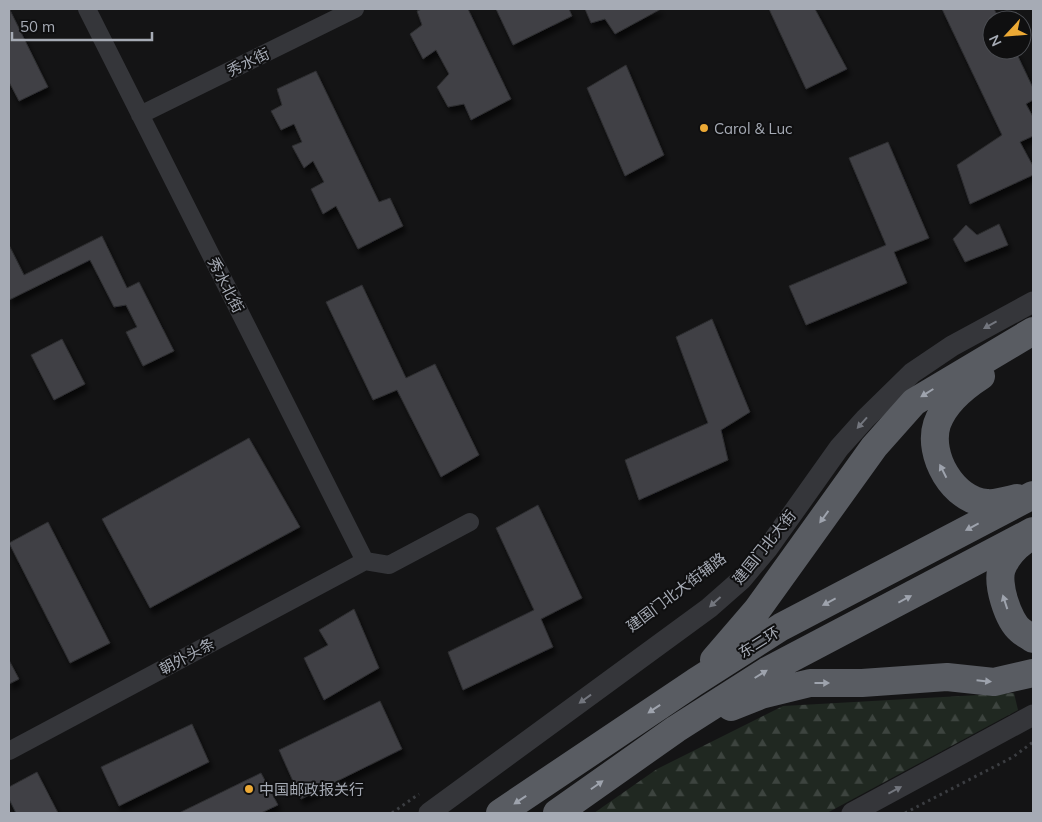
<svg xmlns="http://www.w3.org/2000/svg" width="1042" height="822" font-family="Mulish,'Noto Sans SC',sans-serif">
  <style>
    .forest { fill: url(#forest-firs) }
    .building { fill: #404145; stroke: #2e2e31; filter: url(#shadow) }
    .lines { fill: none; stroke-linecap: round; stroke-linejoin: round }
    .path { stroke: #3b3d41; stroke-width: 3; stroke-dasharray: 2.5 4; stroke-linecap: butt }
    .minor { stroke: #35363a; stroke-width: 18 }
    .tertiary { stroke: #35363a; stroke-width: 21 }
    .trunk { stroke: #595c62; stroke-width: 28 }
    .oneway { fill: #73767e }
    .oneway2 { fill: #9ea3ad }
    .poi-dot { fill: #eca935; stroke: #0f0f10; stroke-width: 2 }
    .labels { text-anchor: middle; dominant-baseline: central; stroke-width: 4; stroke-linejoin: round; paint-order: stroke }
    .street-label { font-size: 15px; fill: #a6abb5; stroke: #0f0f10 }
    .poi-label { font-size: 15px; fill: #a6abb5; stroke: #0f0f10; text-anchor: start }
  </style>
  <defs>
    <pattern id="forest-firs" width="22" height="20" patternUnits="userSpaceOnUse" patternTransform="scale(1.25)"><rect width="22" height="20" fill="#202821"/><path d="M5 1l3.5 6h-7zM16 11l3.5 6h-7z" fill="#3d443f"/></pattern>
    <filter id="shadow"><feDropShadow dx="3" dy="5.5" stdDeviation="2.5" flood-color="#0009"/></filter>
  </defs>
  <rect width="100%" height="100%" fill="#141415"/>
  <path class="forest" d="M1014,693L1018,710L827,813H594L657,769L783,706Z"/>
  <path class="building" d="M422,9H468L511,99L471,120L464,104L448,107L437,87L449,74L436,50L423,59L410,34L422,25L417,11Z
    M496,9H569L572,16L513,45Z
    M585,9H661L615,34L605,19L591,23Z
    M769,9H815L847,69L806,89Z
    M942,9H994L1000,20H992V50H1015L1033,88V100L1026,104L1033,117V136L1020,142L1033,166V175L970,204L957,165L1002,135Z
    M10,10L48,87L19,101L9,82Z
    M626,65L664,155L625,176L587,88Z
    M316,71L379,202L390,198L403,226L358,249L336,206L323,214L311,189L324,182L313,161L304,168L292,146L302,142L294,124L281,130L271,111L282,105L277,89Z
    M888,142L929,238L894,252L907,283L806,325L789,286L886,245L849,158Z
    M999,224L1008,245L965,262L953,239L966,225L977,235Z
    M102,236L127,288L139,282L174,351L143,366L126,332L137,327L126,305L114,307L90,260L9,300V245L24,275Z
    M362,285L406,378L435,364L479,455L441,477L397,390L373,400L326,302Z
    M712,319L750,412L721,430L728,460L639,500L625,460L708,423L676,337Z
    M62,339L85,384L54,400L31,355Z
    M249,438L300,527L150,608L102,519Z
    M538,505L582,598L541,619L553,647L463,690L448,652L534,610L496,528Z
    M48,522L110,643L70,663L9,543Z
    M354,609L379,668L324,700L304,658L328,645L319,630Z
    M9,660L19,679L9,684Z
    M380,701L402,749L301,799L279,750Z
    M192,724L209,762L119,806L101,767Z
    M37,772L58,813H16L9,799V787Z
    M261,773L278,805L261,813H179Z"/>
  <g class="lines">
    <path class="path" d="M392,813L419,794
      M905,813L1013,757L1033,742"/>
    <path class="minor" d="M87,9L365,561
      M140,115L355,9
      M365,561L389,565L470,522
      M9,751L365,561"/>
    <path class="tertiary" d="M429,813L709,608L742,579L768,548L839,448L865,419L912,373L952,346L1033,302
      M852,813L1033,715"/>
    <path class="trunk" d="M981,376C964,387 944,404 937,424C927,455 953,501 987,503C996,504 1008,500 1017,498
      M1024,541C1015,547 1006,558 1002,568C996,583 1008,620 1020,630C1024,634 1029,636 1033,639
      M714,660L757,610L874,447L914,402L1033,331
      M731,707L761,695L810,683H862L947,677L994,682L1033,673
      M500,813L695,682L781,627L1033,495
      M557,813L676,729L767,671L1033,531"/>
  </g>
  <defs><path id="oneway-solid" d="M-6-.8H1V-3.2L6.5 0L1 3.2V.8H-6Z" transform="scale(1.25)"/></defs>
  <g class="oneway">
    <use href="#oneway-solid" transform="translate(990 325) rotate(151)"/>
    <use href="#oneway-solid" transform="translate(862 423) rotate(132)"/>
    <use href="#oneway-solid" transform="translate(715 602) rotate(138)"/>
    <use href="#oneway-solid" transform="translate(585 699) rotate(144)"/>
    <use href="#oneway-solid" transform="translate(895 790) rotate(-28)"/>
  </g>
  <g class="oneway2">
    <use href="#oneway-solid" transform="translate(927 393) rotate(148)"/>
    <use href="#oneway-solid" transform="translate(943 471) rotate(-117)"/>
    <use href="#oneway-solid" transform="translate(824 517) rotate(126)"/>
    <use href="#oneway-solid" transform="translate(972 527) rotate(152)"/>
    <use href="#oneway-solid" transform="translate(905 599) rotate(-28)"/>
    <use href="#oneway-solid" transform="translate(829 602) rotate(152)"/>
    <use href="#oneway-solid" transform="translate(1005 602) rotate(-108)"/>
    <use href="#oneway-solid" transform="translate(761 674) rotate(-32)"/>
    <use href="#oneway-solid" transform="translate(984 681) rotate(6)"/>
    <use href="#oneway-solid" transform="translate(822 683)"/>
    <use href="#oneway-solid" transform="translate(654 709) rotate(146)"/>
    <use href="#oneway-solid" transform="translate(597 785) rotate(-35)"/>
    <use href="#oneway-solid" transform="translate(520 800) rotate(146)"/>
  </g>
  <g class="poi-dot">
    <circle cx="704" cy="128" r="5"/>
    <circle cx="249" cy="789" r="5"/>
  </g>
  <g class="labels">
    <g class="street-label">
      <text transform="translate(248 62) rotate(-26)">秀水街</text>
      <text transform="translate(226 285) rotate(63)">秀水北街</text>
      <text transform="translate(764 547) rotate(-51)">建国门北大街</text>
      <text transform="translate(676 592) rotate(-37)">建国门北大街辅路</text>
      <text transform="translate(759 642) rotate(-32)">东二环</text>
      <text transform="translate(187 656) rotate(-28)">朝外头条</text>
    </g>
    <g class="poi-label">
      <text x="714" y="128">Carol &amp; Luc</text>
      <text x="259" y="789">中国邮政报关行</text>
    </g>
  </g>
  <rect width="1042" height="822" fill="none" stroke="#a6abb5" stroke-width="20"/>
  <g transform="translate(1007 35) rotate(244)"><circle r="24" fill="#0f0f10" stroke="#4b4d52"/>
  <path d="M0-4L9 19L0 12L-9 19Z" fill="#eca935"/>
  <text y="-8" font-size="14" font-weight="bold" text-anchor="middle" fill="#a6abb5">N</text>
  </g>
  <path d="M12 32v8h140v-8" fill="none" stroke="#a6abb5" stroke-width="2.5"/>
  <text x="20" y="32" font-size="15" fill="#a6abb5" stroke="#0f0f10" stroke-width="4" paint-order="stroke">50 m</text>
</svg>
